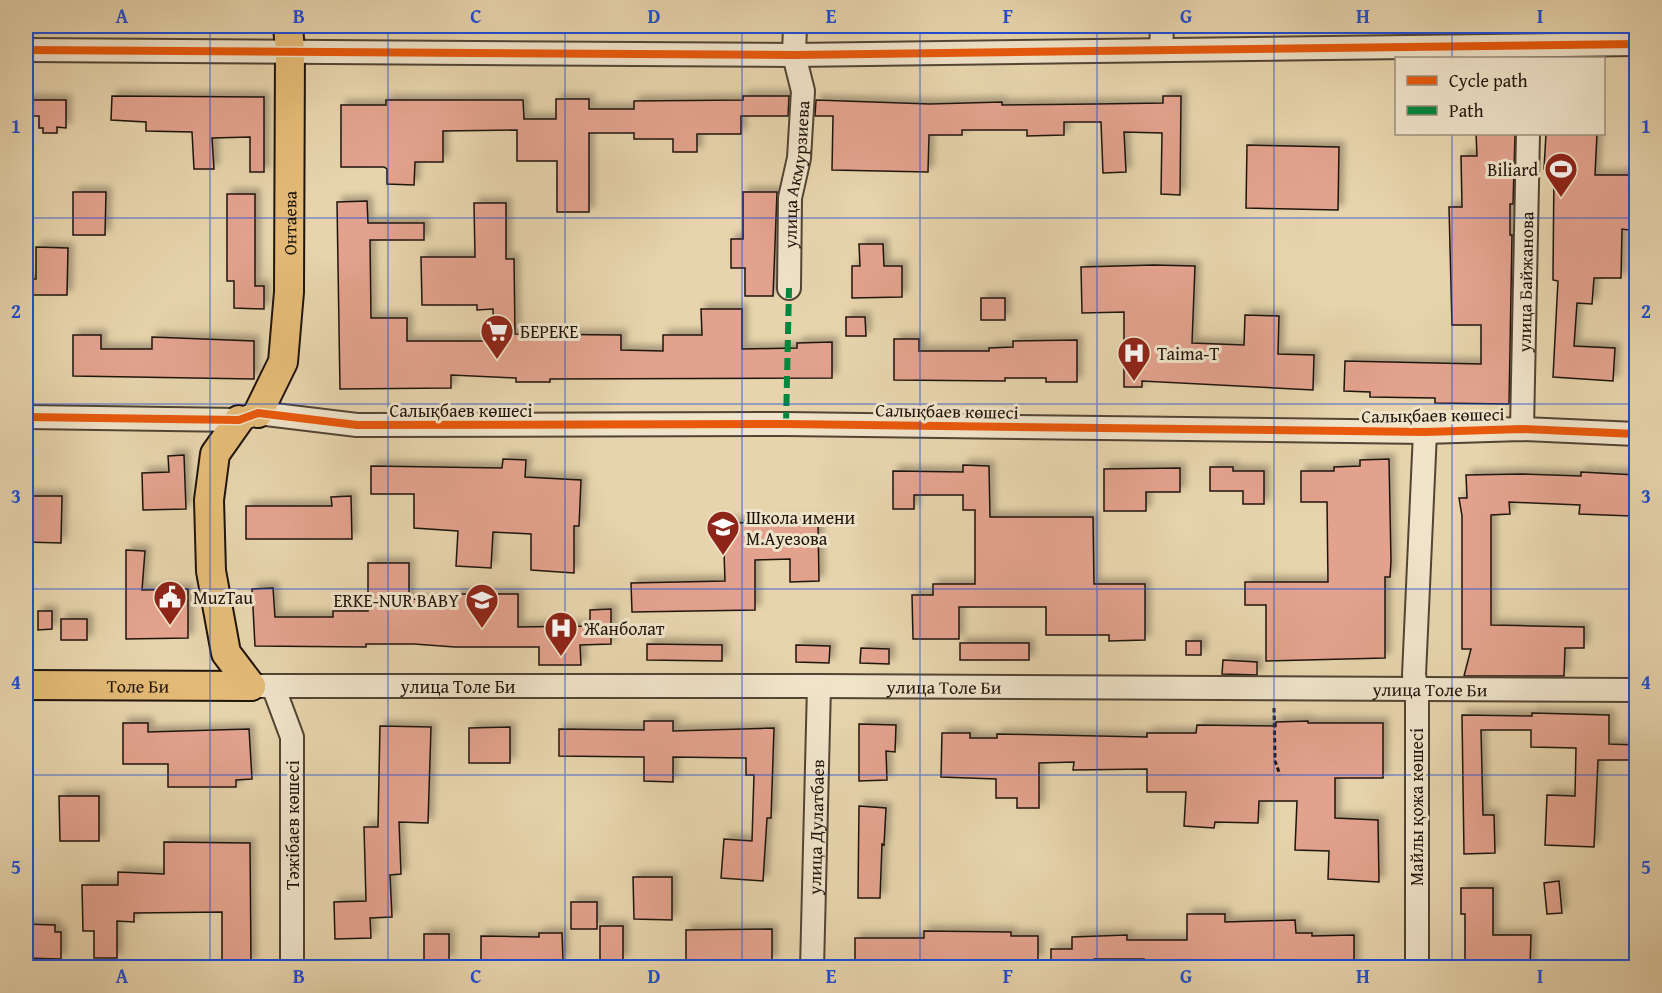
<svg xmlns="http://www.w3.org/2000/svg" width="1662" height="993" font-family="'Gentium Book Plus',serif">
  <style>
    .building { fill: #e3a28e; stroke: #1f140c; stroke-width: 1.5; filter: url(#shadow) }
    .lines { fill: none; stroke-linecap: round; stroke-linejoin: round }
    .minor-casing { stroke: #514434; stroke-width: 26 }
    .major-casing { stroke: #1f140c; stroke-width: 32 }
    .path { stroke: #1f140c; stroke-width: 3; stroke-dasharray: 4.5 3; stroke-linecap: butt }
    .minor { stroke: #efe3c9; stroke-width: 22 }
    .major { stroke: #e4ba76; stroke-width: 28 }
    .quiet { stroke: #00873e; stroke-width: 6; stroke-dasharray: 12 6; stroke-linecap: butt }
    .cycleway-casing { stroke: #efe3c9; stroke-width: 11 }
    .cycleway { stroke: #e8590c; stroke-width: 8 }
    .grid { fill: none; stroke: #1d4ed8; stroke-width: 1.5; stroke-opacity: 0.55 }
    .labels { text-anchor: middle; dominant-baseline: central; stroke-width: 6; stroke-linejoin: round; paint-order: stroke }
    .poi-label { font-size: 18px; fill: #1f140c; stroke: #efe3c9; text-anchor: start }
    .street-label { font-size: 18px; fill: #1f140c; stroke: #efe3c9 }
    .neatline { fill: none; stroke: #1d4ed8; stroke-width: 2 }
    .grid-label { font-size: 20px; text-anchor: middle; font-weight: bold; fill: #1d4ed8 }
  </style>
  <defs>
    <filter id="shadow"><feDropShadow dx="5" dy="-5" stdDeviation="3" flood-color="#0004"/></filter>
  </defs>
  <rect width="100%" height="100%" fill="#e7d4ac"/>
  <filter id="stains"><feTurbulence type="fractalNoise" baseFrequency=".00333" numOctaves="4"/><feColorMatrix values="0 0 0 0 .2 0 0 0 0 .09 0 0 0 0 .02 0 0 0 .5 -.17"/></filter>
  <radialGradient id="worn" r=".72"><stop offset=".6" stop-color="#630" stop-opacity="0"/><stop offset="1" stop-color="#630" stop-opacity=".3"/></radialGradient>
  <path class="building" d="M112,96L264,97V172H250V137L212,138L214,169H194L192,132L146,131V122L111,120Z
    M743,96H789L788,116H741V134H697V152H673V139H634V133H589V212H557V161H517V130L443,131V162H415L414,185L387,184V169L384,167H341V105H386V100H523L524,119H556V99H589V109H634V101L743,100Z
    M1163,96H1181L1180,195L1161,194L1162,133L1124,132L1126,172L1103,173L1101,122H1064V135L1027,136V130H962V135H929L928,172L832,170L833,116H815L816,100L930,104L1002,102V105L1095,104L1163,103Z
    M26,100H66V128L57,127V133H43V128H39V116H26Z
    M1476,134H1515L1513,204H1510V235H1512L1509,404L1435,403V398L1370,397V392L1344,391L1345,361L1481,364V325H1452L1449,207H1462L1461,156H1477Z
    M1546,134H1597L1595,175H1636V231L1622,229L1621,278H1594L1592,304L1577,303L1574,346L1615,348L1613,381L1553,377L1558,281L1553,280V276L1554,170L1544,169Z
    M1247,145L1339,147L1338,210L1246,208Z
    M73,192H106L105,235H73Z
    M743,192H777L773,296H745V268H731V239H743Z
    M227,194H255V286H264V309L234,308V281H227Z
    M367,201L368,223H424V240H370L371,318H407V341H494L493,309L477,310V305H422L421,257H475L474,203H506V259H514L515,334L621,335V350L663,351V335H702L701,309H742V349L797,348V343L832,342V378L550,379V382H516V378L451,375V388L340,389L337,202Z
    M859,244H883L884,266H902V297L852,298V266H860Z
    M36,247L68,248L67,295H26V279H36Z
    M1154,265L1195,266L1192,343L1244,345L1245,315L1279,316L1278,354L1314,355L1313,390L1142,381V387H1124V312L1082,313L1081,267Z
    M981,298H1005V320H981Z
    M846,317H865L866,336H846Z
    M73,335H101V349H152V337L254,341V379L73,376Z
    M894,339H919V351H989V348L1013,347V341L1077,340V382H1046V378H1005V381L894,380Z
    M184,455L186,509L143,510L142,473L169,472L168,456Z
    M503,459L526,460L525,477L581,480L579,526H574V573L531,570V534L493,532L491,568L456,566L458,531L414,528V494H371V466L502,468Z
    M1389,459L1391,561L1390,577H1385V658L1266,661V605H1245V582H1328L1327,502H1301V471H1334V467L1360,466V460Z
    M963,465L989,466L990,517H1093L1094,584H1145V640L1109,641V635H1046V607H959V639H913L912,595H933V584H975V510H963V495H914V509H893V471L963,472Z
    M1210,467H1233V471H1264V504H1243V491H1210Z
    M1180,468V492H1146V511H1104V469Z
    M1581,472L1636,475V500L1631,499V516L1579,514L1580,505L1509,502L1510,514L1491,515V625L1584,627V648H1565L1564,676H1464L1471,649H1462V516L1459,498H1467L1466,475L1522,474L1581,476Z
    M26,496H62L61,543L26,542Z
    M351,496L352,539H246V506H332L331,497Z
    M818,522L819,581L790,582V559L755,560V610L632,612L631,583L725,581L723,523Z
    M126,550L145,551L142,590L188,589V638L126,639Z
    M368,563H409V599L455,601L456,594H518V627L590,626V610L611,609V644L580,645L581,665H539V647H455L414,644H366V647L255,646L252,589L273,588L275,617H333V611H368Z
    M38,611H52V629L38,630Z
    M61,619H87V640H61Z
    M1186,641H1201V655H1186Z
    M960,643H1029V660H960Z
    M647,644L722,645V661L647,660Z
    M796,645L830,646L829,663L796,662Z
    M861,648L889,649V664L860,663Z
    M1223,660L1257,662V675L1222,674Z
    M1532,713L1609,715V744L1636,745V760H1598L1594,847L1545,845L1547,795L1575,796L1576,748L1531,747V730H1481L1483,815H1494L1495,853L1464,854L1462,715L1532,716Z
    M644,721H673V731L774,728L771,818H767L763,881L721,878L724,839L752,841L754,775H746V758L673,757V782L644,781V757L559,756V729L644,730Z
    M1308,721V723H1383V778H1335V818L1378,820L1379,882L1328,879L1329,851L1295,850L1297,801H1259L1258,823L1215,822L1214,828L1184,826L1186,792H1147V769L1073,770L1074,762L1039,763V808H1017V798H996V779L941,777L942,733H970V738H997V734L1147,737V733H1196L1197,725L1276,726V722Z
    M123,723H148V732L249,729L252,779L236,780V787H168V764H123Z
    M859,724L896,725L895,752L886,751L887,780L859,781Z
    M380,726L431,727L428,823L399,822L401,874L390,875L392,917L370,918L371,938L335,939L334,902L366,901L364,827H378Z
    M510,727V763H469V728Z
    M59,796H99V841H60Z
    M859,806L886,808L884,845L882,844L880,898H858Z
    M164,842L250,843L251,963H222V912L134,913V922L117,921V958H94V931H83L82,885H118V872L164,874Z
    M633,877H672V920L634,919Z
    M1559,881L1562,913L1547,914L1544,883Z
    M1461,888H1493V935H1531L1530,967L1465,968V914H1461Z
    M571,902H597V929H571Z
    M1187,914H1225V922L1295,920L1296,933H1312V936L1354,935V968L1238,967V962L1143,964L1144,959H1094V964H1051V949H1072V937L1127,935V940H1187Z
    M26,924L55,925V932H61V959L26,958Z
    M600,926H623V960H600Z
    M772,929V961L686,960V930Z
    M924,931L1011,932V936H1038V960H1011V966L855,964V938H924Z
    M539,933H562L563,961L481,960V936L539,937Z
    M424,934H449V960H424Z"/>
  <g class="lines">
    <defs>
      <g id="minor">
        <path d="M26,50L794,55L1636,44"/>
        <path d="M1161,50L1162,26"/>
        <path id="s1" d="M789,288L790,198L799,158L803,91L794,55L795,26"/>
        <path d="M26,417L239,420L258,413L357,425L786,424L1425,432L1522,429L1636,434"/>
        <path id="s2" d="M1522,429L1528,134"/>
        <path id="s3" d="M251,686H819L1636,690"/>
        <path d="M273,686L292,737V968"/>
        <path id="s4" d="M812,968L819,686"/>
        <path d="M1417,968V690L1414,675L1425,432"/>
      </g>
      <g id="major">
        <path id="s5" d="M258,413L283,362L289,292L290,51L288,26"/>
        <path d="M239,420L215,454L209,500L211,571L226,653L251,686"/>
        <path id="s6" d="M26,685L251,686"/>
      </g>
    </defs>
    <use href="#minor" class="minor-casing"/>
    <use href="#major" class="major-casing"/>
    <path class="path" d="M1274,708L1275,761L1280,775"/>
    <use href="#minor" class="minor"/>
    <use href="#major" class="major"/>
    <path class="quiet" d="M786,424L789,288"/>
    <defs>
      <path id="cycleway" d="M26,50L794,55L1636,44
        M26,417L239,420L258,413L357,425L786,424L1425,432L1522,429L1636,434"/>
    </defs>
    <use href="#cycleway" class="cycleway-casing"/>
    <use href="#cycleway" class="cycleway"/>
  </g>
  <path class="grid" d="M210,26V968M388,26V968M565,26V968M742,26V968M920,26V968M1097,26V968M1274,26V968M1452,26V58M1452,134V968M26,218H1636M26,404H1636M26,589H1636M26,775H1636"/>
  <defs>
    <symbol id="stadium-pin" viewBox="-11 -11 22 30"><path d="M0 17L-7.5 6A9.5 9.5 0 1 1 7.5 6Z" fill="#8f2418" stroke="#efe3c9"/><path d="M0-5a6.5 5 0 1 0 0 10a6.5 5 0 1 0 0-10ZM-3.5-1.8h7v3.6h-7Z" fill="#fff"/></symbol>
    <symbol id="supermarket-pin" viewBox="-11 -11 22 30"><path d="M0 17L-7.5 6A9.5 9.5 0 1 1 7.5 6Z" fill="#8f2418" stroke="#efe3c9"/><path d="M-6-5.5h2.5l.6 2H6L4.5 2H-2.5L-4.4-4H-6ZM-1.5 3.2a1.3 1.3 0 1 0 .1 0ZM3 3.2a1.3 1.3 0 1 0 .1 0Z" fill="#fff"/></symbol>
    <symbol id="hospital-pin" viewBox="-11 -11 22 30"><path d="M0 17L-7.5 6A9.5 9.5 0 1 1 7.5 6Z" fill="#8f2418" stroke="#efe3c9"/><path d="M-5-5h3v3.5h4V-5h3V5h-3V1.5h-4V5h-3Z" fill="#fff"/></symbol>
    <symbol id="school-pin" viewBox="-11 -11 22 30"><path d="M0 17L-7.5 6A9.5 9.5 0 1 1 7.5 6Z" fill="#8f2418" stroke="#efe3c9"/><path d="M0-5L7-2L0 1L-7-2ZM-4 1L0 2.5L4 1V4Q0 6-4 4Z" fill="#fff"/></symbol>
    <symbol id="civic-pin" viewBox="-11 -11 22 30"><path d="M0 17L-7.5 6A9.5 9.5 0 1 1 7.5 6Z" fill="#8f2418" stroke="#efe3c9"/><path d="M-.6-6.5H3V-4.5H.6V-3L4-1V1h2V6H-6V1h2V-1L-.6-3ZM-1.2 2.5V6h2.4V2.5Z" fill="#fff"/></symbol>
  </defs>
  <g fill-rule="evenodd">
    <use href="#stadium-pin" x="1542" y="150" width="38" height="52"/>
    <use href="#supermarket-pin" x="478" y="312" width="38" height="52"/>
    <use href="#hospital-pin" x="1115" y="334" width="38" height="52"/>
    <use href="#school-pin" x="704" y="508" width="38" height="52"/>
    <use href="#civic-pin" x="151" y="578" width="38" height="52"/>
    <use href="#school-pin" x="463" y="581" width="38" height="52"/>
    <use href="#hospital-pin" x="542" y="609" width="38" height="52"/>
  </g>
  <g class="labels">
    <g class="poi-label">
      <text x="1538" y="169" text-anchor="end">Biliard</text>
      <text x="520" y="331">БЕРЕКЕ</text>
      <text x="1157" y="353">Taima-T</text>
      <text x="746" y="517">Школа имени<tspan x="746" dy="21">М.Ауезова</tspan></text>
      <text x="193" y="597">MuzTau</text>
      <text x="459" y="600" text-anchor="end">ERKE-NUR BABY</text>
      <text x="584" y="628">Жанболат</text>
    </g>
    <g class="street-label">
      <text stroke="none"><textPath href="#s1" startOffset="114">улица Акмурзиева</textPath></text>
      <text stroke="none"><textPath href="#s5" startOffset="196">Онтаева</textPath></text>
      <text stroke="none"><textPath href="#s2" startOffset="147">улица Байжанова</textPath></text>
      <text x="461" y="410">Салықбаев көшесі</text>
      <text transform="translate(947 411) rotate(1)">Салықбаев көшесі</text>
      <text transform="translate(1433 415) rotate(-1)">Салықбаев көшесі</text>
      <text stroke="none"><textPath href="#s6" startOffset="112">Толе Би</textPath></text>
      <text stroke="none"><textPath href="#s3" startOffset="207">улица Толе Би</textPath></text>
      <text stroke="none"><textPath href="#s3" startOffset="693">улица Толе Би</textPath></text>
      <text stroke="none"><textPath href="#s3" startOffset="1179">улица Толе Би</textPath></text>
      <text transform="translate(1416 807) rotate(-90)">Майлы қожа көшесі</text>
      <text transform="translate(292 825) rotate(-90)">Тәжібаев көшесі</text>
      <text stroke="none"><textPath href="#s4" startOffset="141">улица Дулатбаев</textPath></text>
    </g>
  </g>
  <rect width="1662" height="993" fill="none" stroke="#e7d4ac" stroke-width="66"/>
  <rect x="1395" y="57" width="210" height="78" fill="#efe3c9" stroke="#9c907d" stroke-width="1.5"/>
  <rect x="1407" y="76" width="30" height="9" fill="#e8590c" stroke="#9c907d" stroke-width="1.5"/>
  <text x="1449" y="87" font-size="18" fill="#1f140c">Cycle path</text>
  <rect x="1407" y="106" width="30" height="9" fill="#00873e" stroke="#9c907d" stroke-width="1.5"/>
  <text x="1449" y="117" font-size="18" fill="#1f140c">Path</text>
  <rect x="33" y="33" width="1596" height="927" class="neatline"/>
  <g class="grid-label">
    <text x="122" y="23">A</text>
    <text x="299" y="23">B</text>
    <text x="476" y="23">C</text>
    <text x="654" y="23">D</text>
    <text x="831" y="23">E</text>
    <text x="1008" y="23">F</text>
    <text x="1186" y="23">G</text>
    <text x="1363" y="23">H</text>
    <text x="1540" y="23">I</text>
    <text x="16" y="133">1</text>
    <text x="1646" y="133">1</text>
    <text x="16" y="318">2</text>
    <text x="1646" y="318">2</text>
    <text x="16" y="503">3</text>
    <text x="1646" y="503">3</text>
    <text x="16" y="689">4</text>
    <text x="1646" y="689">4</text>
    <text x="16" y="874">5</text>
    <text x="1646" y="874">5</text>
    <text x="122" y="983">A</text>
    <text x="299" y="983">B</text>
    <text x="476" y="983">C</text>
    <text x="654" y="983">D</text>
    <text x="831" y="983">E</text>
    <text x="1008" y="983">F</text>
    <text x="1186" y="983">G</text>
    <text x="1363" y="983">H</text>
    <text x="1540" y="983">I</text>
  </g>
  <rect width="100%" height="100%" filter="url(#stains)"/>
  <rect width="100%" height="100%" fill="url(#worn)"/>
</svg>
